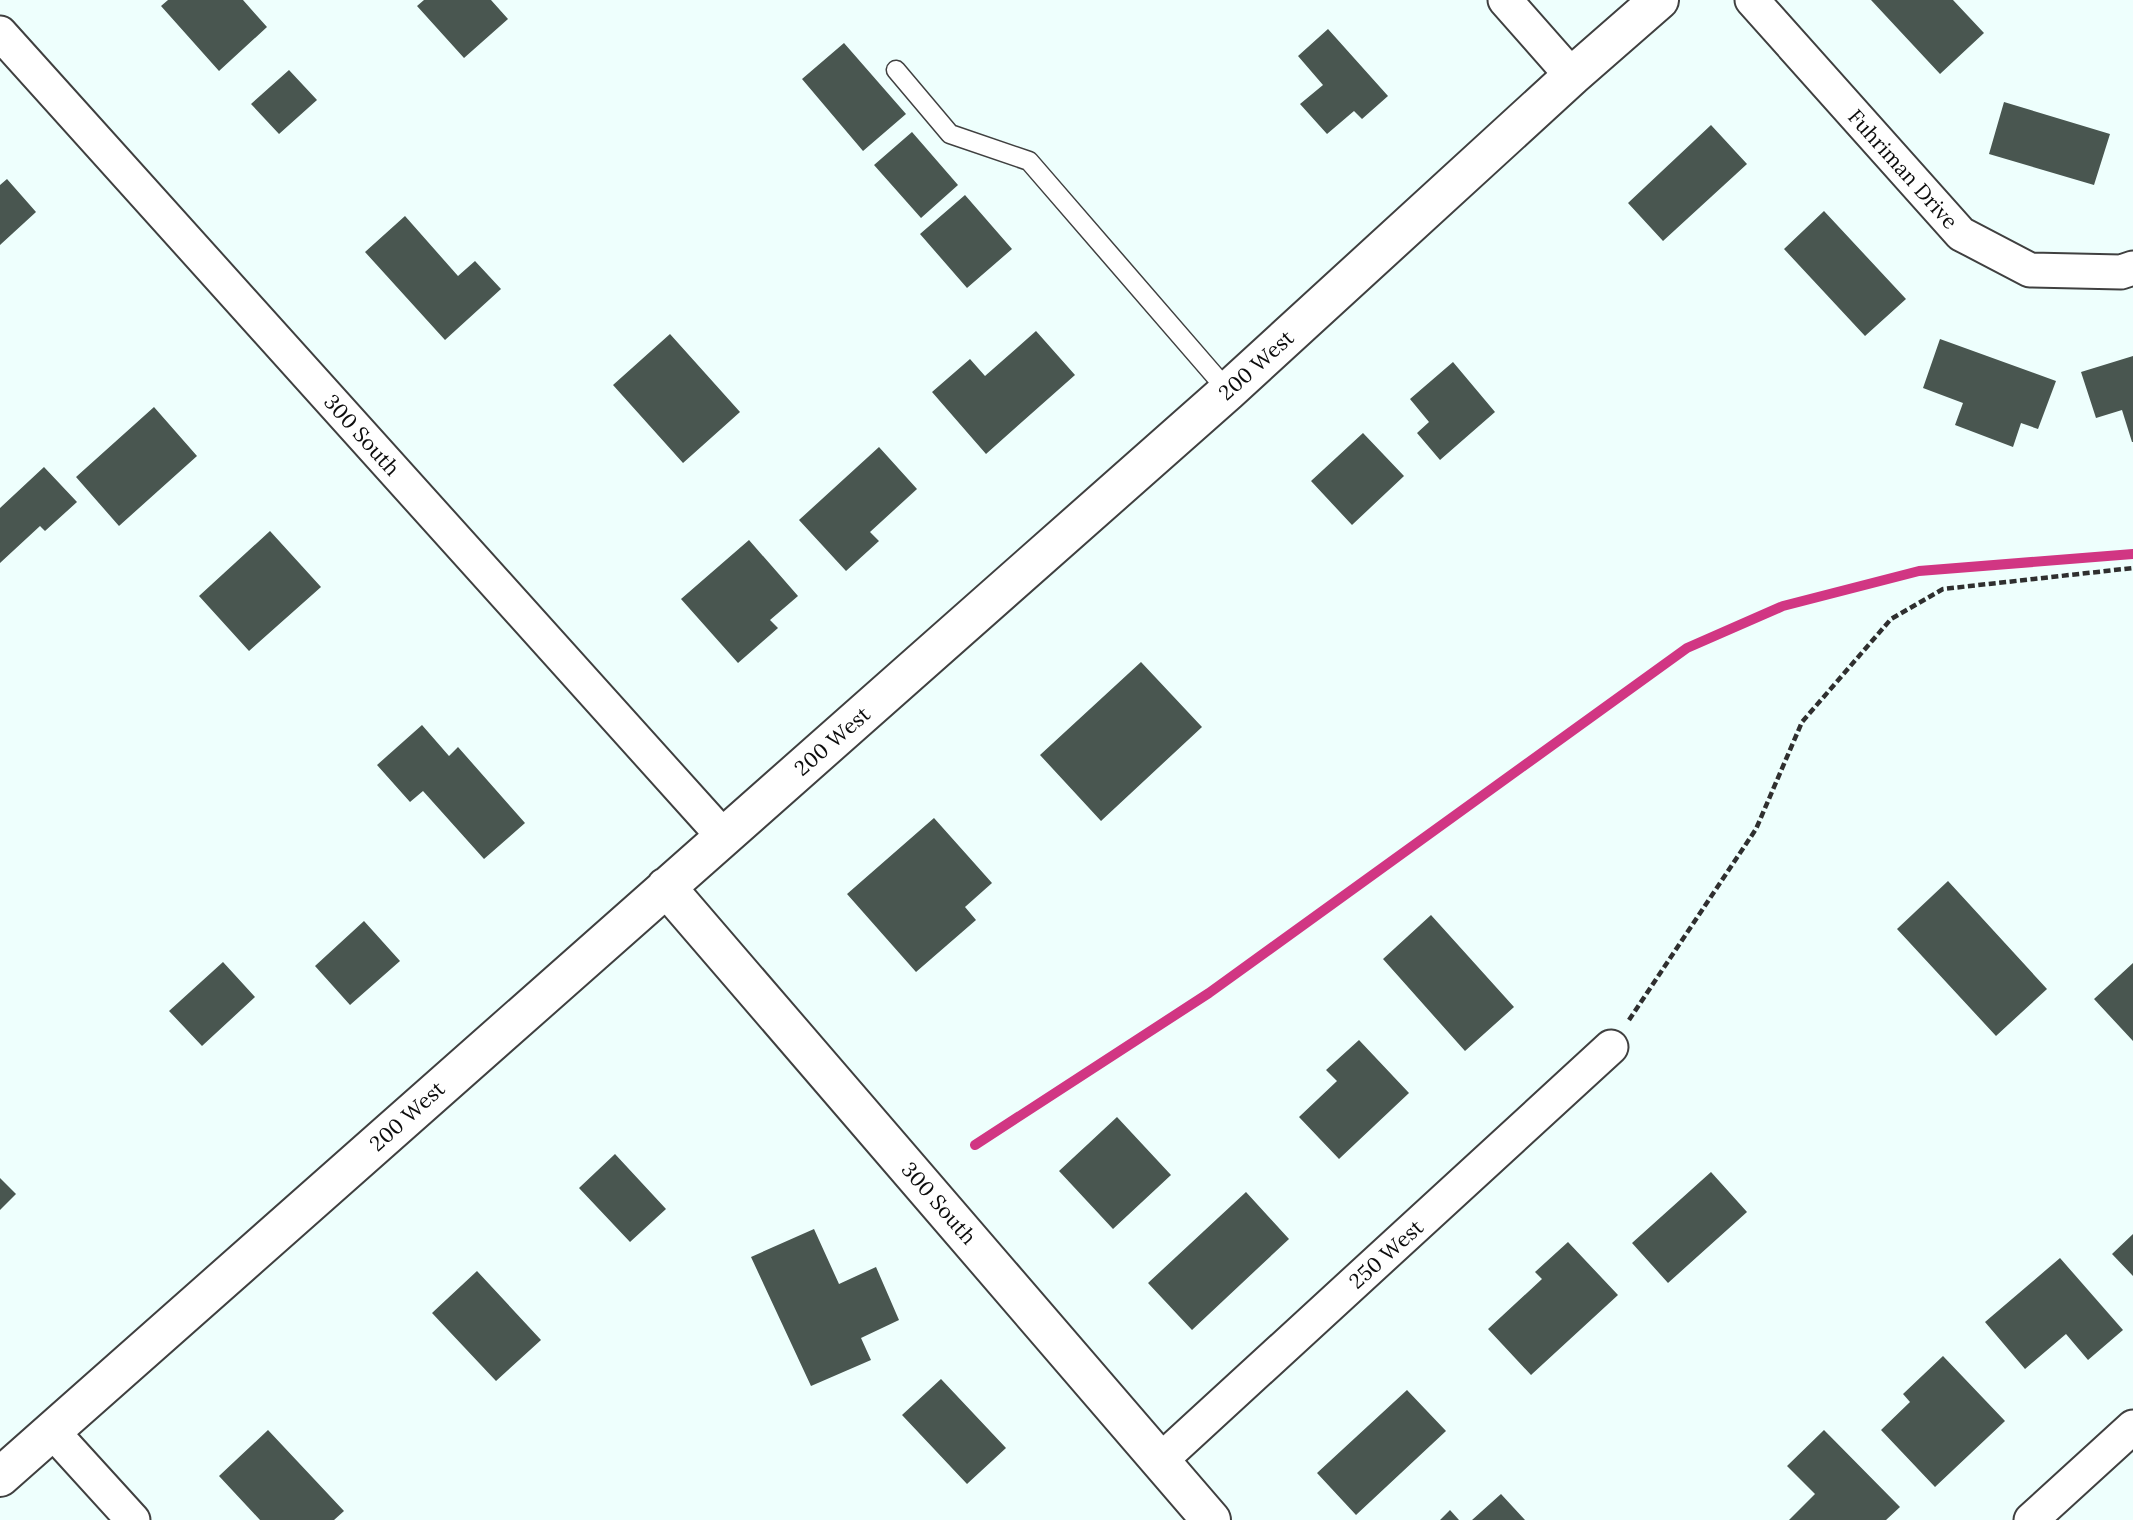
<svg xmlns="http://www.w3.org/2000/svg" width="2133" height="1520" font-family="Lora,serif">
  <style>
    .lines { fill: none; stroke-linecap: round; stroke-linejoin: round }
    .stream { stroke: #d13683; stroke-width: 10 }
    .building { fill: #495650 }
    .service-casing { stroke: #404040; stroke-width: 21 }
    .minor-casing { stroke: #404040; stroke-width: 37 }
    .tertiary-casing { stroke: #404040; stroke-width: 42 }
    .path { stroke: #2f2f2f; stroke-width: 4.5; stroke-dasharray: 7 3.5; stroke-linecap: butt }
    .service { stroke: #fff; stroke-width: 18 }
    .minor { stroke: #fff; stroke-width: 33 }
    .tertiary { stroke: #fff; stroke-width: 38 }
    .labels { text-anchor: middle; dominant-baseline: central; stroke-width: 7; stroke-linejoin: round; paint-order: stroke }
    .street-label { font-size: 21px; fill: #0d0d0d; stroke: #fff }
  </style>
  <rect width="100%" height="100%" fill="#eefffd"/>
  <g class="lines">
    <path class="stream" d="M975,1145L1209,993L1687,648L1783,606L1919,571L2133,554"/>
  </g>
  <path class="building" d="M168,0H243L267,27L219,71L161,6Z
    M424,0H491L508,19L464,58L417,6Z
    M1871,0H1953L1984,33L1940,74Z
    M1328,29L1388,96L1362,119L1354,111L1327,134L1300,104L1323,85L1298,56Z
    M844,43L906,114L863,151L802,79Z
    M289,70L317,100L279,134L251,104Z
    M2004,102L2110,134L2094,185L1989,154Z
    M1711,125L1747,164L1663,241L1628,203Z
    M912,132L958,185L921,218L874,165Z
    M7,179L36,212L0,245V185Z
    M965,195L1012,249L967,288L920,234Z
    M1824,211L1906,299L1865,336L1784,249Z
    M405,216L458,276L475,261L501,289L445,340L365,252Z
    M1036,331L1075,375L986,454L932,392L970,359L985,376Z
    M670,334L740,412L683,463L613,385Z
    M1940,339L2056,381L2038,429L2021,423L2013,447L1955,425L1963,403L1923,388Z
    M2133,356V442H2132L2122,410L2096,418L2081,372Z
    M1453,362L1495,412L1440,460L1417,433L1429,422L1410,399Z
    M154,407L197,456L119,526L76,477Z
    M1363,433L1404,476L1352,525L1311,481Z
    M879,447L917,489L870,532L879,541L846,571L799,520Z
    M44,467L77,502L45,531L40,526L0,563V508Z
    M270,531L321,587L249,651L199,596Z
    M749,540L798,596L770,620L778,628L738,663L681,599Z
    M1141,662L1202,727L1101,821L1040,755Z
    M422,725L449,756L458,747L525,823L484,859L423,791L410,802L377,765Z
    M934,818L992,883L965,907L976,920L916,972L847,894Z
    M1948,881L2047,989L1996,1036L1897,929Z
    M1431,915L1514,1007L1465,1051L1383,959Z
    M364,921L400,961L350,1005L315,966Z
    M223,962L255,997L202,1046L169,1011Z
    M2133,963V1041L2094,999Z
    M1359,1040L1409,1093L1339,1159L1299,1117L1337,1081L1326,1070Z
    M1117,1117L1171,1175L1113,1229L1059,1171Z
    M615,1154L666,1209L630,1242L579,1188Z
    M1711,1172L1747,1212L1668,1283L1632,1243Z
    M0,1178L16,1194L0,1210Z
    M1246,1192L1289,1239L1192,1330L1148,1283Z
    M814,1229L839,1284L876,1267L899,1320L861,1338L871,1360L811,1386L751,1257Z
    M2133,1234V1276L2112,1254Z
    M1568,1242L1618,1295L1531,1375L1488,1329L1542,1279L1535,1272Z
    M2060,1258L2123,1330L2088,1360L2066,1334L2025,1369L1985,1322Z
    M477,1271L541,1340L496,1381L432,1313Z
    M1943,1356L2005,1421L1935,1487L1881,1430L1910,1402L1903,1394Z
    M941,1379L1006,1448L967,1484L902,1415Z
    M1407,1390L1446,1431L1356,1515L1317,1473Z
    M268,1430L344,1511L334,1520H260L219,1476Z
    M1824,1430L1900,1507L1886,1520H1789L1815,1494L1787,1466Z
    M1501,1494L1525,1520H1472Z
    M1450,1510L1459,1520H1440Z"/>
  <g class="lines">
    <defs>
      <path id="service" d="M896,70L950,134L1029,161L1228,391"/>
      <path id="minor" d="M1505,0L1572,76
        M1752,0L1961,234L2030,270L2121,272L2133,268
        M0,33L723,836
        M52,1431L133,1520
        M1160,1461L1611,1047
        M2031,1520L2133,1427"/>
      <path id="tertiary" d="M666,887L1211,1520
        M0,1477L1228,391L1572,76L1659,0"/>
    </defs>
    <use href="#service" class="service-casing"/>
    <use href="#minor" class="minor-casing"/>
    <use href="#tertiary" class="tertiary-casing"/>
    <path class="path" d="M1629,1020L1756,829L1802,722L1891,619L1943,589L2133,568"/>
    <use href="#service" class="service"/>
    <use href="#minor" class="minor"/>
    <use href="#tertiary" class="tertiary"/>
  </g>
  <g class="labels">
    <g class="street-label">
      <text transform="translate(1903 169) rotate(48)">Fuhriman Drive</text>
      <text transform="translate(1256 365) rotate(-42)">200 West</text>
      <text transform="translate(362 435) rotate(48)">300 South</text>
      <text transform="translate(832 741) rotate(-41)">200 West</text>
      <text transform="translate(407 1116) rotate(-42)">200 West</text>
      <text transform="translate(939 1203) rotate(49)">300 South</text>
      <text transform="translate(1386 1254) rotate(-42)">250 West</text>
    </g>
  </g>
</svg>
